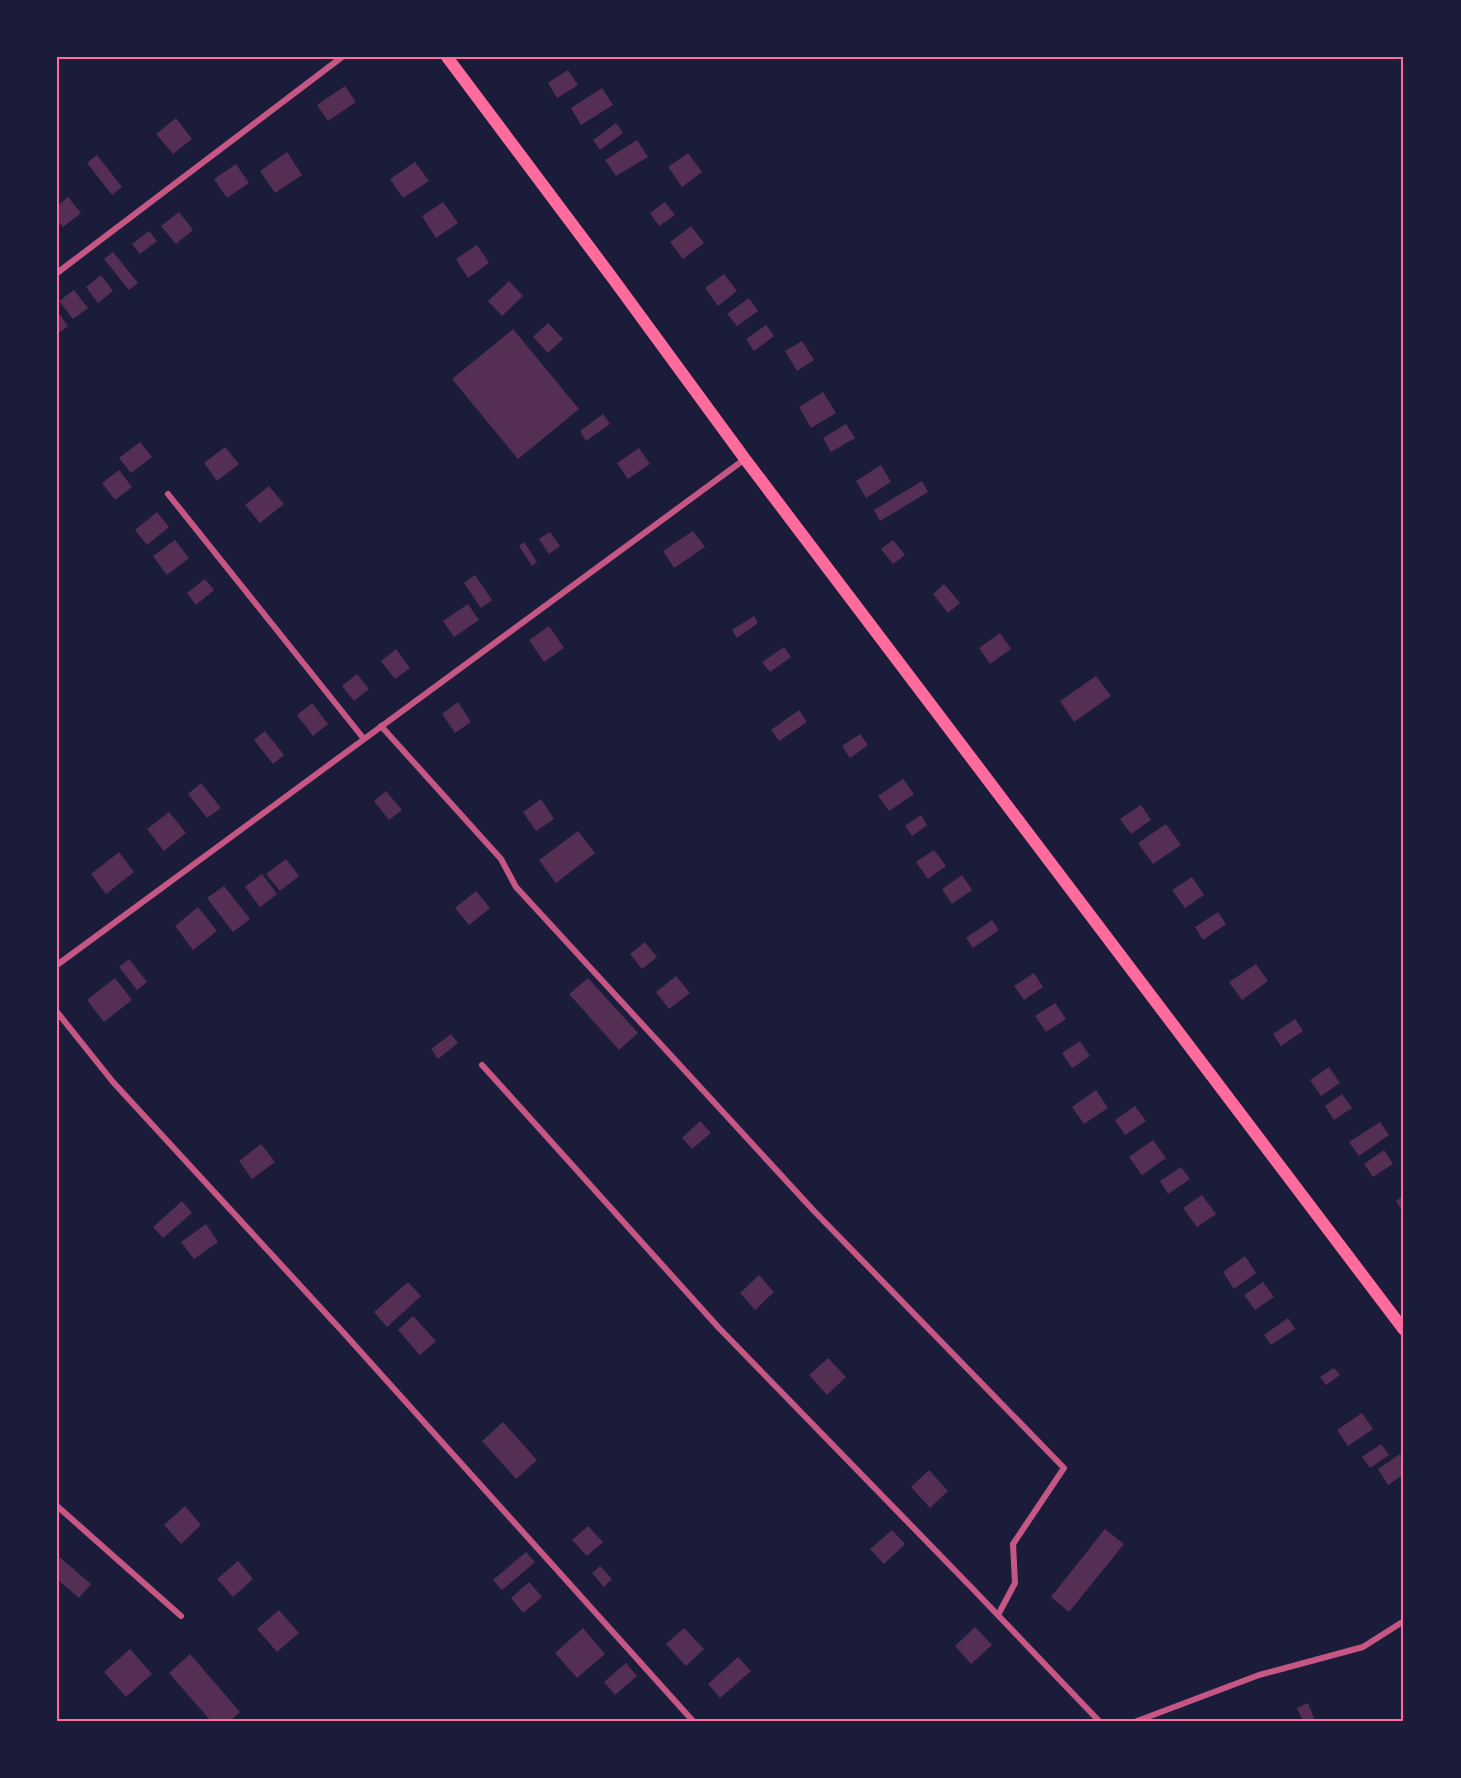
<svg xmlns="http://www.w3.org/2000/svg" width="1461" height="1778" font-family="'DejaVu Sans',sans-serif">
  <style>
    .building { fill: #542f53 }
    .lines { fill: none; stroke-linecap: round; stroke-linejoin: round }
    .minor { stroke: #c65784; stroke-width: 6 }
    .trunk { stroke: #ff6b9d; stroke-width: 12 }
    .neatline { fill: none; stroke: #ff6b9d; stroke-width: 2 }
  </style>
  <rect width="100%" height="100%" fill="#1b1b3a"/>
  <path class="building" d="M568,70L578,85L557,98L548,83Z
    M345,86L356,102L328,121L317,105Z
    M602,88L613,105L581,125L571,108Z
    M176,118L192,139L173,154L156,134Z
    M616,123L623,133L600,150L593,140Z
    M637,140L648,157L616,176L605,160Z
    M287,152L302,175L275,193L260,171Z
    M688,153L702,172L682,187L668,167Z
    M97,155L122,187L112,195L87,163Z
    M415,162L429,181L403,198L390,179Z
    M236,164L249,183L227,198L214,179Z
    M68,197L81,213L63,227L57,220V206Z
    M443,202L458,223L436,238L422,216Z
    M665,202L675,215L659,226L650,213Z
    M179,212L193,230L176,244L161,226Z
    M691,226L704,243L683,259L670,242Z
    M149,231L157,241L140,254L132,244Z
    M477,245L489,263L468,278L456,259Z
    M113,252L138,283L129,290L104,259Z
    M724,274L737,291L718,306L705,288Z
    M101,275L113,291L98,303L86,287Z
    M509,281L523,296L502,316L488,301Z
    M74,290L88,308L73,319L59,301Z
    M749,298L758,311L737,326L727,314Z
    M57,311L68,326L57,334Z
    M548,323L563,339L548,353L533,337Z
    M766,325L774,336L754,351L746,339Z
    M513,329L579,409L518,459L452,379Z
    M802,341L814,360L797,371L785,351Z
    M823,392L836,413L811,428L799,407Z
    M603,414L610,424L586,441L580,431Z
    M846,424L855,438L831,452L823,438Z
    M140,442L152,457L131,473L119,458Z
    M225,447L239,464L217,481L204,463Z
    M639,448L650,464L628,479L617,463Z
    M881,465L891,482L866,498L856,481Z
    M119,470L132,487L115,500L102,483Z
    M922,481L928,492L880,521L874,510Z
    M269,486L284,504L260,523L245,505Z
    M157,512L169,527L147,545L135,530Z
    M693,531L705,547L674,568L663,551Z
    M550,532L560,546L549,554L539,539Z
    M175,540L189,558L167,575L153,556Z
    M893,540L905,555L893,564L881,549Z
    M524,542L537,562L532,566L519,546Z
    M475,575L492,600L481,608L464,583Z
    M205,579L214,590L196,605L187,593Z
    M944,584L960,603L948,613L933,594Z
    M468,604L479,620L454,637L443,621Z
    M754,616L758,623L737,638L732,630Z
    M549,626L564,648L544,662L529,640Z
    M1000,633L1011,649L990,664L979,648Z
    M784,647L791,657L770,672L762,662Z
    M396,649L410,668L395,679L381,661Z
    M357,674L369,689L354,701L342,686Z
    M1096,676L1111,696L1074,722L1060,701Z
    M458,702L471,722L455,733L442,714Z
    M312,703L328,724L313,736L297,715Z
    M799,710L807,722L779,741L771,730Z
    M265,731L284,755L273,764L254,740Z
    M860,734L868,745L850,758L842,746Z
    M903,779L914,794L889,811L878,796Z
    M201,783L221,808L207,818L188,794Z
    M386,791L402,810L389,820L374,801Z
    M541,799L554,819L536,831L523,812Z
    M1141,805L1151,820L1131,834L1120,819Z
    M169,812L186,833L164,851L147,829Z
    M921,815L927,825L912,836L905,826Z
    M1166,824L1181,845L1153,864L1138,843Z
    M578,831L595,853L556,883L539,860Z
    M934,850L946,866L928,879L916,862Z
    M119,852L134,872L106,894L91,874Z
    M286,859L299,876L280,891L266,874Z
    M262,874L277,894L260,907L245,887Z
    M962,875L972,890L952,904L942,889Z
    M1192,877L1204,895L1185,908L1172,890Z
    M224,886L250,919L233,932L207,898Z
    M476,891L490,908L469,925L455,908Z
    M198,907L217,931L193,950L175,926Z
    M1218,912L1226,924L1203,940L1195,927Z
    M992,920L999,930L973,948L966,938Z
    M645,942L657,957L642,969L630,954Z
    M129,959L147,982L137,990L119,967Z
    M1256,964L1268,981L1242,1000L1229,982Z
    M1034,973L1043,987L1024,1000L1014,986Z
    M676,976L690,993L669,1009L656,992Z
    M115,978L132,1000L104,1022L87,1000Z
    M588,978L638,1033L619,1050L569,994Z
    M1055,1003L1066,1019L1046,1032L1035,1016Z
    M1295,1019L1303,1031L1281,1046L1273,1034Z
    M451,1034L458,1043L438,1059L431,1049Z
    M1080,1041L1090,1056L1072,1068L1062,1053Z
    M1329,1067L1340,1083L1321,1096L1310,1080Z
    M1096,1090L1108,1108L1084,1124L1072,1107Z
    M1342,1094L1352,1108L1334,1120L1325,1106Z
    M1135,1106L1146,1121L1125,1135L1115,1120Z
    M700,1121L711,1133L692,1149L682,1138Z
    M1380,1122L1389,1135L1359,1156L1349,1142Z
    M1153,1140L1166,1158L1142,1175L1129,1157Z
    M261,1144L275,1162L252,1179L239,1161Z
    M1384,1150L1393,1164L1373,1177L1364,1164Z
    M1181,1167L1190,1179L1168,1194L1160,1181Z
    M1202,1195L1216,1214L1197,1227L1183,1208Z
    M1404,1195V1213L1396,1201Z
    M182,1201L192,1213L163,1238L153,1227Z
    M206,1224L218,1242L194,1259L181,1242Z
    M1245,1256L1256,1273L1234,1289L1223,1272Z
    M759,1275L774,1292L755,1310L740,1293Z
    M408,1282L421,1296L387,1327L374,1312Z
    M1263,1282L1274,1297L1255,1310L1244,1295Z
    M413,1316L436,1341L420,1355L398,1330Z
    M1288,1318L1295,1329L1271,1345L1264,1335Z
    M828,1358L846,1377L827,1395L809,1375Z
    M1334,1368L1340,1375L1326,1385L1320,1377Z
    M1362,1413L1373,1429L1348,1446L1337,1430Z
    M503,1422L537,1460L516,1479L482,1441Z
    M1381,1444L1389,1455L1370,1468L1362,1457Z
    M1400,1454L1404,1460V1474L1388,1485L1378,1469Z
    M929,1470L948,1491L930,1508L911,1487Z
    M185,1506L201,1525L181,1544L164,1525Z
    M588,1526L603,1542L587,1556L572,1540Z
    M1105,1529L1124,1544L1069,1612L1051,1597Z
    M892,1530L905,1544L884,1564L870,1549Z
    M526,1552L535,1562L502,1590L493,1580Z
    M57,1555L91,1584L79,1598L57,1579Z
    M238,1561L253,1579L233,1597L217,1579Z
    M600,1566L612,1579L604,1587L592,1573Z
    M529,1582L542,1597L523,1613L511,1598Z
    M279,1610L299,1633L277,1652L257,1629Z
    M975,1627L992,1645L971,1664L955,1646Z
    M583,1628L605,1654L577,1678L555,1653Z
    M684,1628L704,1649L686,1666L666,1644Z
    M130,1649L152,1674L126,1697L104,1672Z
    M190,1654L240,1712L230,1721H211L169,1673Z
    M738,1657L751,1671L720,1698L708,1684Z
    M626,1663L637,1676L615,1695L604,1682Z
    M1308,1703L1315,1721H1303L1297,1708Z"/>
  <g class="lines">
    <path class="minor" d="M57,273L342,57
      M168,494L364,739
      M381,726L501,859L516,887L814,1211L1064,1468L1013,1544L1015,1583L998,1615
      M57,965L745,459
      M57,1012L113,1082L342,1331L693,1721
      M482,1065L719,1328L971,1587L1099,1721
      M57,1506L181,1616
      M1137,1721L1259,1675L1363,1647L1404,1621"/>
    <path class="trunk" d="M447,57L611,276L745,459L1404,1330"/>
  </g>
  <rect width="1461" height="1778" fill="none" stroke="#1b1b3a" stroke-width="117"/>
  <rect x="58" y="58" width="1344" height="1662" class="neatline"/>
</svg>
